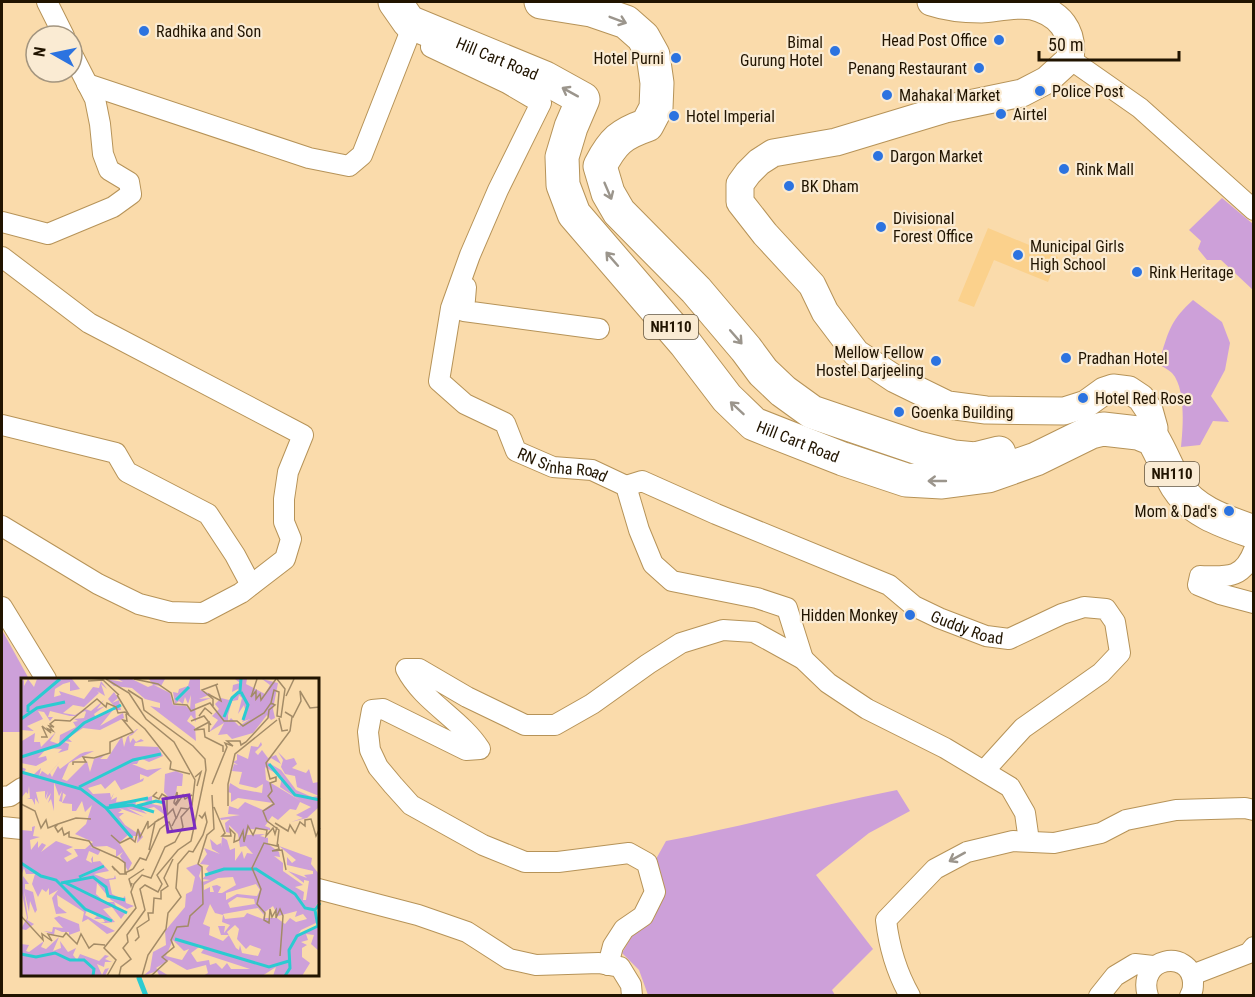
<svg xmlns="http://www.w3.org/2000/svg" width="1255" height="997" font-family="'Roboto Condensed',sans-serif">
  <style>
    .built { fill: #fbd18c }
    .green { fill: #cda0d9 }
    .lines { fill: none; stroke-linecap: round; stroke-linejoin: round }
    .stream { stroke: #2bcbd1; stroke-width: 5 }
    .street-casing { stroke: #b69358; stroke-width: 22 }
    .secondary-casing { stroke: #b69358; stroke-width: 29 }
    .highway-casing { stroke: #b69358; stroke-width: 35 }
    .street { stroke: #fff; stroke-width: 20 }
    .secondary { stroke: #fff; stroke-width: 27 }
    .highway { stroke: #fff; stroke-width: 33 }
    .oneway { stroke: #9b958c }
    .poi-dot { fill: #2c73e0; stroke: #faebd3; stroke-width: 2 }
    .labels { text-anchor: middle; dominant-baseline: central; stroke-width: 4.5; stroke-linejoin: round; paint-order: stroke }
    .shield { fill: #faebd3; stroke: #62543f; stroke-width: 1.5 }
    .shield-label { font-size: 15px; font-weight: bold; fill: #211400 }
    .poi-label { font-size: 16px; fill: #211400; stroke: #faebd3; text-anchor: start }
    .street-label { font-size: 16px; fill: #211400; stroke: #faebd3 }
    .inset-river { fill: none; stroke: #2bcbd1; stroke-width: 3 }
    .inset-road { fill: none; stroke: #a38b67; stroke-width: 1.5 }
    .view { fill: #7b2cbf; fill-opacity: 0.15; stroke: #7b2cbf; stroke-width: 3 }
    .inset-edge { fill: none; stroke: #211400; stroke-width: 3 }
  </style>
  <rect width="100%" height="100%" fill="#fadbab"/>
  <path class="built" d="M988,228L1058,257L1048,282L994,260L974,307L958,301Z"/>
  <path class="green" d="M1222,198L1253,224V290L1221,260H1207L1198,249L1201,241L1189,230Z
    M1193,300L1222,322L1230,343L1225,370L1211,396L1229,422L1213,421L1200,445L1181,447C1183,428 1186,388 1172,373C1167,368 1157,364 1151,361L1161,356C1169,329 1172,319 1193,300Z
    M2,630L29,679H22V732H2Z
    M897,790L910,811L869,833L816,875L873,949L832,990L835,995H648L639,970L622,953L632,936L654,919L663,893L656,859L666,841C744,826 820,805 897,790Z"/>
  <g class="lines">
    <path class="stream" d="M140,974L139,978L146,996"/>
    <defs>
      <g id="street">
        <path d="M47,2L64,36"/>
        <path id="s1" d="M431,47L507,83L541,103L498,190L470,255L451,308L439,381L465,404L505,423L516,451L553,467L592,470L626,486L639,530L653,564L672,581L757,598L787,608L803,659"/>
        <path d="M1070,59L1140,108L1254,210"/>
        <path d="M87,84L309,158L349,166L362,155L409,35"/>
        <path d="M2,222L48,234L113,207L131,194L129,182L109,170L103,154L100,124L95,99L72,54"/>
        <path d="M2,257L89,323L303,435L288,472L284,499V522L291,539L285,559L241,593L203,613L170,612L139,604L98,584L2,526"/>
        <path d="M466,287L464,311L599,329"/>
        <path d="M2,425L116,453L127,472L208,514L235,555L251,585"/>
        <path id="s2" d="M626,486L642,481L716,514L889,585L914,606L939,618L986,636L1009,639L1062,614L1084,607L1106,609L1115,622L1120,653L1101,673L1023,728L984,771"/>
        <path d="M1254,550C1243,579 1228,577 1200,576L1198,585L1220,594L1254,603"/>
        <path d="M2,607L46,679"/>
        <path d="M2,797L10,796L22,788"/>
        <path d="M2,827L22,829"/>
        <path d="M318,889L418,915L467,932L509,959L536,965L599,963L620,967L631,985L632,996"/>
        <path d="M608,965L613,946L624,929L643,916L655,892L647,863L629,853L558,862H525L483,845L411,805L393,785L378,767L370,750L368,732L372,710L383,709L466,750L480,749C460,718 423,702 406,669H419L467,697L525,725H555L592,704L648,664L681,643L723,630L754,632L803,659L828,683L867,709L945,748L1010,787L1025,813L1029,841"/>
        <path d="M1192,975L1249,953L1254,947"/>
        <path d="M910,996C897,973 889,946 886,920L935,869L967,852L1013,841L1054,843L1101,833L1126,820L1176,810L1245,808L1254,810"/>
        <path d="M1099,996L1115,976L1135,964L1153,966"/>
        <path d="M1148,996C1136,957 1190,948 1193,982C1193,988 1193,990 1190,996"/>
      </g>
      <path id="secondary" d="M931,2C946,7 964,9 981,9C996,8 1017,3 1032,6C1060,13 1074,31 1070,59L1047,80L1022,93L945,109L836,142L773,153L759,162L748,173L740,184V202L765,234L812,285L825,312L856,353L895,379L948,405L986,410L1064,411L1086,404L1104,391L1113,388L1129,390L1141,398L1149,410L1154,428L1153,439"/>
      <g id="highway">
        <path id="s3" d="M395,2L409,22L545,78L583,99L571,127L562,157L563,185L574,214L685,343L727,398L754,424L843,459L906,480L942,482L988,476L1036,459L1091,432L1103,429L1138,433L1153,439C1162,454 1168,471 1177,486C1193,512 1226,522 1254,532"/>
        <path d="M541,2L591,10L626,22L643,37L653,55L657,83L656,108L647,125C621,134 613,141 600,166L608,193L619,212L696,290L746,349L763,372L783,391L812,412L918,448L954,457L975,459L999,453"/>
      </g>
    </defs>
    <use href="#street" class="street-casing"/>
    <use href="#secondary" class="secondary-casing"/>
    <use href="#highway" class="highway-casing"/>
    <use href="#street" class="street"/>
    <use href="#secondary" class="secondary"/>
    <use href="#highway" class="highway"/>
  </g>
  <defs><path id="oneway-shaft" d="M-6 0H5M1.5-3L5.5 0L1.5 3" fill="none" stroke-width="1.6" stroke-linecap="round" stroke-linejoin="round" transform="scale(1.5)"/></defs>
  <g class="oneway">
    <use href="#oneway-shaft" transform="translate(618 20) rotate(21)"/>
    <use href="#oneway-shaft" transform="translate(570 92) rotate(-151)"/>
    <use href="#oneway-shaft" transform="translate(608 191) rotate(67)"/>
    <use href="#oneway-shaft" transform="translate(612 259) rotate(-131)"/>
    <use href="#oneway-shaft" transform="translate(736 337) rotate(49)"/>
    <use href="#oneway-shaft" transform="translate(737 408) rotate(-137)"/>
    <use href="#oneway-shaft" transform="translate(937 481) rotate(-180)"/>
    <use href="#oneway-shaft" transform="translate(957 857) rotate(151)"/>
  </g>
  <g class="poi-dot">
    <circle cx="144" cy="31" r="6"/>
    <circle cx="999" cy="40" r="6"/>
    <circle cx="835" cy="51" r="6"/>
    <circle cx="676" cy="58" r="6"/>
    <circle cx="979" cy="68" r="6"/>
    <circle cx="1040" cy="91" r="6"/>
    <circle cx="887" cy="95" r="6"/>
    <circle cx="1001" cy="114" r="6"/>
    <circle cx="674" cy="116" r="6"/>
    <circle cx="878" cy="156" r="6"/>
    <circle cx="1064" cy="169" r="6"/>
    <circle cx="789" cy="186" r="6"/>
    <circle cx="881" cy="227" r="6"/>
    <circle cx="1018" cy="255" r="6"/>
    <circle cx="1137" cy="272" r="6"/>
    <circle cx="1066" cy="358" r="6"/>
    <circle cx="936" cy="361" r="6"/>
    <circle cx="1083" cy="398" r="6"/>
    <circle cx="899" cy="412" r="6"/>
    <circle cx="1229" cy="511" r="6"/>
    <circle cx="910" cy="615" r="6"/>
  </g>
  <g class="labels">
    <g class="shield">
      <rect x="644" y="315" width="54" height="24" rx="4.5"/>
      <rect x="1145" y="462" width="54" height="24" rx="4.5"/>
    </g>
    <g class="shield-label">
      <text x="671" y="327">NH110</text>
      <text x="1172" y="474">NH110</text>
    </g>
    <g class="poi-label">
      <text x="156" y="31">Radhika and Son</text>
      <text x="987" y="40" text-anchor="end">Head Post Office</text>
      <text x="823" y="42" text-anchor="end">Bimal<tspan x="823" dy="18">Gurung Hotel</tspan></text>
      <text x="664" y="58" text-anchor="end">Hotel Purni</text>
      <text x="967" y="68" text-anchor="end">Penang Restaurant</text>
      <text x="1052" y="91">Police Post</text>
      <text x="899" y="95">Mahakal Market</text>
      <text x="1013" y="114">Airtel</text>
      <text x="686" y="116">Hotel Imperial</text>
      <text x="890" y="156">Dargon Market</text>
      <text x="1076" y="169">Rink Mall</text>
      <text x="801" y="186">BK Dham</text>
      <text x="893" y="218">Divisional<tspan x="893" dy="18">Forest Office</tspan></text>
      <text x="1030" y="246">Municipal Girls<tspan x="1030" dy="18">High School</tspan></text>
      <text x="1149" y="272">Rink Heritage</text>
      <text x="924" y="352" text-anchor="end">Mellow Fellow<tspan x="924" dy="18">Hostel Darjeeling</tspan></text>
      <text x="1078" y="358">Pradhan Hotel</text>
      <text x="1095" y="398">Hotel Red Rose</text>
      <text x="911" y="412">Goenka Building</text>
      <text x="1217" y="511" text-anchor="end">Mom &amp; Dad's</text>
      <text x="898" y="615" text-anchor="end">Hidden Monkey</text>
    </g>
    <g class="street-label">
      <text stroke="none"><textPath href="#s3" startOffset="120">Hill Cart Road</textPath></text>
      <text stroke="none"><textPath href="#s3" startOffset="660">Hill Cart Road</textPath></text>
      <text stroke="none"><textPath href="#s1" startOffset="580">RN Sinha Road</textPath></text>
      <text stroke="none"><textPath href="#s2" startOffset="375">Guddy Road</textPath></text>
    </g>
  </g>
  <g transform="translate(21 678)">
    <rect width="298" height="298" fill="#fadbab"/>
    <path d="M7,1L13,9L16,1H51L59,11L49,13V4L42,6L34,11L33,19L40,17L38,13L63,21L72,9L78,10L80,3L86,11L80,6L84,18L76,13L78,15L63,29L52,27L42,35L54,37L64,31L70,33L83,22L76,31L84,28L73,36L75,40L94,29L87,21L93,14L97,20L91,25L98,22L100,32H92L79,48L102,35L103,40L79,52L62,50L47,60L51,64L41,63L48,66L47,72L37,75L41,71L26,70L17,80L25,78L26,82L15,88L0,85L1,63L14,55L13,64H19L20,69L35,54L29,63L38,66L39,57L55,49L52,44L57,43L53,41L63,40L65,34L64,33L54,38H49L29,33L27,39H32L29,43L23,34L17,33L22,41L6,48L13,53L0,52V3L3,2V8ZM85,1L102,4L97,1H111L127,9L132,7L128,1H144L140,8L133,7L149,15L152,27L165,28L169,32L170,17L167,26L164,19L162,26L158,23L154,26L152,14L157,15L158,11L167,8L169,1H179V12L190,16L178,21L190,20L174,26L175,44L170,37L166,43L174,49L175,63L129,28L139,30V25L124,21L111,10L93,8ZM214,1H226L225,6L244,16L249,7L241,1L257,5L252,31L254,40L250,42L246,37L232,55L211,61L206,56L197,57L203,45L188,54L197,42L191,38L198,31L194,26L200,20L208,22L219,10L211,14L212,7L219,5ZM218,17L221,20L217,36L223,27L225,35L221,44L229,41L218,48L210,40L207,44V37L211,23L217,22ZM116,51H117L111,57L108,58L109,65L112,60L115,64L120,61L123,63L114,65L113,68L137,69L142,78L128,84L119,80L116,86H111L126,92L141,90L127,99L119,96V102L123,100L122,103L100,112L94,102L84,111L80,106L67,110L72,116L89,115L90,120L93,115L90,122L96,119L95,124L116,122L114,127L130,125L120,122L131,118V126L140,128L144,137L133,129L121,132L126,136L106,130L123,139L98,130L101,132L97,135H103L98,139L104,147L116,155L118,152L122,159L116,165L117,158H112L113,163L107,157L98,165L111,185L107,193L99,178L102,174L95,179V172L86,168L69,169L80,172L77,177L68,173L65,182L71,185L70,181L72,178V184L79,183L88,193L73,196L85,201L93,200L94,197L95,201L88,202L91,216L101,221L104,218L105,225L113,228L106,231L90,222L76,205L75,216L84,224H93L96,230L106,233L100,241L91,229L82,231L94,244L85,245H79L84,244L82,241H73L76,238L66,232L64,237L94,253L86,256L67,241L61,244L63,234L36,217L37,228L46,235L35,236L31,220L37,212L28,217V210L25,214L21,211L17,219L11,206L14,196H5L3,190L0,198V152L11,153V149L14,148L12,158L19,159L9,162L10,172L17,163V170L21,165L25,167L20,174L35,163L52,169L45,172L51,176L43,180L46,184L57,178L53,171H64L72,164L54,156L65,146L71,127L64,134L61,123L55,133H51V126L41,125L45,117L42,115L41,124L38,123L41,113L38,118L33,104V133L30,121L27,125L30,115L25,122L27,113L24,121V113L15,114L18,126L14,120V127L11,121H6L9,120L8,108L7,116L5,114L1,119L0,89L5,91L3,94L12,97L20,90L18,98L21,93L27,97L42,80L29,95L31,99L37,88L39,91L59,76L64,74L73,73L48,85L41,101L46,103L66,83L69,94L73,81L85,76L79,81H86L101,58L103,69L106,59ZM240,64L241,67L234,74L237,77L241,72L247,80L255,77L260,86L250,80L246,84L260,92L275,112L291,119L298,118L276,109L274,98L264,96L260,89L262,82L257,74L265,82L273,80L276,86L271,90L285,95L288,91L292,105L298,104V121L275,117L298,123V129L286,140L270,144L282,140L275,137L290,129L279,124L275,132L269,131L257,142L251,138L244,148L249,150V152L228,151L226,157L244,156L239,158L247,160V166L258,174L259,179L253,178L262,185V193L282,207L274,209L283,214L282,222H285L288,203L283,202V205L267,193L286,200L283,197L292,196V193L266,187V179L271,185L275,182L258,168L291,180L290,186L298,196V223L293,231L297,244L280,252L276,258L295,250L298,244V273L290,266L293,257L285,256L287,262L280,264L286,267L281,270V279L289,285L281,298H266L269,290L264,298H252L255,289L241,298H182L187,295L185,287L166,292L148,282L135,290L148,298L138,297L136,293L122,298L129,292L132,274L145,267L144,253L164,229L165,216L171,213L174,199L165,190L176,186L181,189L178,198L181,204L189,202L181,201L188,195L185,191L188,187L179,186L186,176L183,170L199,176L191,171L189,161L196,167L200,165V169L201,159L206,162L209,172L214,170V183L221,173L223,181L226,175L232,176L225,168L219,169L217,156L208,147L209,155L205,154L204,145L209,141L200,142L199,140L219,137L207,136L208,128L217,131L224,124L242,132L252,125L217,120L210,124V115L207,114L209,105L219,111L241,115L242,106L235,110L218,106L221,94L211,93L213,86L217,87L212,84L216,82V76L227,81L230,68L237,69ZM244,89L261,99L259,109L280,123L245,102ZM197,200L212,199L215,207L201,215H197L200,209L196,207L191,208L193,214H189V209L183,212V207ZM235,206L239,212L236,218L216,216L205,222V215ZM216,219L233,221L234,226L209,230L207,225ZM189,226L194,235L202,237L201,244L209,247L203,255L204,248H197L200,257H208L202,263L188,257L189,249L182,246ZM252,228L257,238L276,233L274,239L282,236L286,241L275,244L269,240L264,246L256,240H244V234ZM237,230L243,237L242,241L226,235L223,239L204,241L202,236ZM214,247L218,251L216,261L225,271L229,267L240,271L237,278L221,275L219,267L218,272L215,270L206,254ZM152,262L163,273L168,271L161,282L145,278ZM178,269H184L180,275L229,291H210L206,285L201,291L195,285L189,287L188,282L176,284L170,275ZM155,93L162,96L161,108H156L155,116L149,121L143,114L144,96ZM2,198L8,206H4V211L12,214L16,232L14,235L9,223L8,234L3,213L7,240L6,242L13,246L5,252L0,251L6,240L0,211ZM38,238L58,246L59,253L48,257V254H41L34,251L33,257L23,253L31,254L32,249L42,250L33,240ZM38,259L32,273L40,270L39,263L47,274L55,270L52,277L56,282L59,276L78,283L84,277L88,278L84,281L91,284H84L83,289L76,286L81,297L84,291L88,290L84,298H0V266L8,267L5,273L8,274L23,263L20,269L25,271Z" fill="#cda0d9" fill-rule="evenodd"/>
    <path class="inset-river" d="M220,14L227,27L222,42M155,22L168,9M7,34V28L39,1M203,39L211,20L219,13L220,1M0,41L16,30L44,24M0,79L38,67L63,45L100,27M248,86L274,117L299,122M0,94L60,111L85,130L111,127L133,134M58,109L112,82L140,76M88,128L127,120M116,128L135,123L144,125M85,130L111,160M0,185L20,198L35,202L64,231L91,243M184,197L203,191H235L274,216L284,230L294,232M58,199L83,188M43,204L106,235M40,205L72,199L85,209L87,218L104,222M154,261L248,289L268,283M0,276L15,279L34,275L49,282H63L73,291L72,298M264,298L269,290L268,272L276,258L297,248L294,232L299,225"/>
    <path class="inset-road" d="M85,1L108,15L125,41L153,64L174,102L171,127L160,139L162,149L154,164L144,169L130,200L121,197L113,206L110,214L115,230L83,270L95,282L86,298M113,1L137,6L150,15L153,26L166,27L170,33L189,25L203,43H216L222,48L243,35L250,25L253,12L258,14L256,38L260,39L264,11L256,1M236,1L230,19L235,13V21L239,16L240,22L255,1M67,3L82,2L98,17M187,16L200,23L195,7M96,17L108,37M265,18L273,1M192,28V21L181,12L197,6M264,34L272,39L280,23L279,13L289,30L299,29M178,38L184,30L191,36M258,40L261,53L267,52M170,43L183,38L190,47M188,54V44L173,52L183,51L184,59L202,68V74M20,59H26L21,48L30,55L27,51L32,53L28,48L33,49L29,46L34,42L49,43L76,21L85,29L86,25L95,29L97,35L104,34L124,51L150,84L149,91L169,96M52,87V84H65L62,79L73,80L89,75V64L112,54L102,42L106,43L105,36M174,99L180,94L176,108M191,106L206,69L204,65L212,68L206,63H219L220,67L225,64L247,40L248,32L254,27L250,25M0,126L14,133L20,150L25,142L27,150L37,146L34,149L37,154L41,150L43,157L48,154V159L68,163L72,169L97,180L104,185V195L112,191M154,126L157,122L156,114L153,124V125L155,127L162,117L164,121L171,117M207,128V106L214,76L256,42M193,129L204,155L201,158H210L209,151L214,156L213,164L218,162L222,153L223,164L227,148L232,157L235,150L246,152L245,158L252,150L254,156L256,149M146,137L152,131L155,140L151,148M155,141L160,130L167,131M254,145L267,153L269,147L274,155L279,144L284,148V142L290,141L295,158L299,150M37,146L55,140L70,141M90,157L99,165L109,160L114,164L117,151L119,159L127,143V150L138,141M257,166L258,171L251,173L261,172L265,192M128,172L134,144L146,137V119L141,116L138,121L132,118L136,114M112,191L119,180L125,182L139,151L148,144L152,154M94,192L91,188L99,196H106M111,205L110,208L108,201L123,191M0,238L22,262L21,256L31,263L27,256L42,259L45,255L56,266L60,256L68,270L73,266L84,267M114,263L118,259L116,250L128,242L127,235H132L133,220L140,221V213L147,208L143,200L152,181M259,278L262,238L259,231L255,240V232L251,239L249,231L248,245L243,242L244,235L236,226L240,211L231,190L243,165L256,168L258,152L246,143L242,133L253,126L247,118L251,113L249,105L255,103V99L249,101L245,85L269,53L271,39M98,298L100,289L110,281L102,270L107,264L106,257L124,232L119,211L124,207L137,214L141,206L136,197L157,172L170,163L185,92L184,81L172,68L123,32L121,21L107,12M121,298L127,277L145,251L147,235L160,219L155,210L157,186L168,173L172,174L182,157L186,144L184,135L181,140L178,137M130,298L146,283L141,279L153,269L150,262L156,249L167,248L169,238L182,226L181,189L177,186L186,157L193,151L191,117"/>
    <path class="view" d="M168,117L174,150L147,154L142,121Z"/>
    <rect width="298" height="298" class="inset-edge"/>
  </g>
  <rect width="1255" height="997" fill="none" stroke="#211400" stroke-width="6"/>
  <g transform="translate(54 54) rotate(279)"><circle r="28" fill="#faebd3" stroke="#a3957f" stroke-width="1.5"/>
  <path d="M0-4.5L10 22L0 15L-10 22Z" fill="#2c73e0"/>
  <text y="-9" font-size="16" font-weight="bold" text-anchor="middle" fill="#211400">N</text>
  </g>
  <path d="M1039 51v9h140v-9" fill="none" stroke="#211400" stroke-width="3"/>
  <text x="1048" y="51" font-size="18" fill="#211400" stroke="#faebd3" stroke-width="4.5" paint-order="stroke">50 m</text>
</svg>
